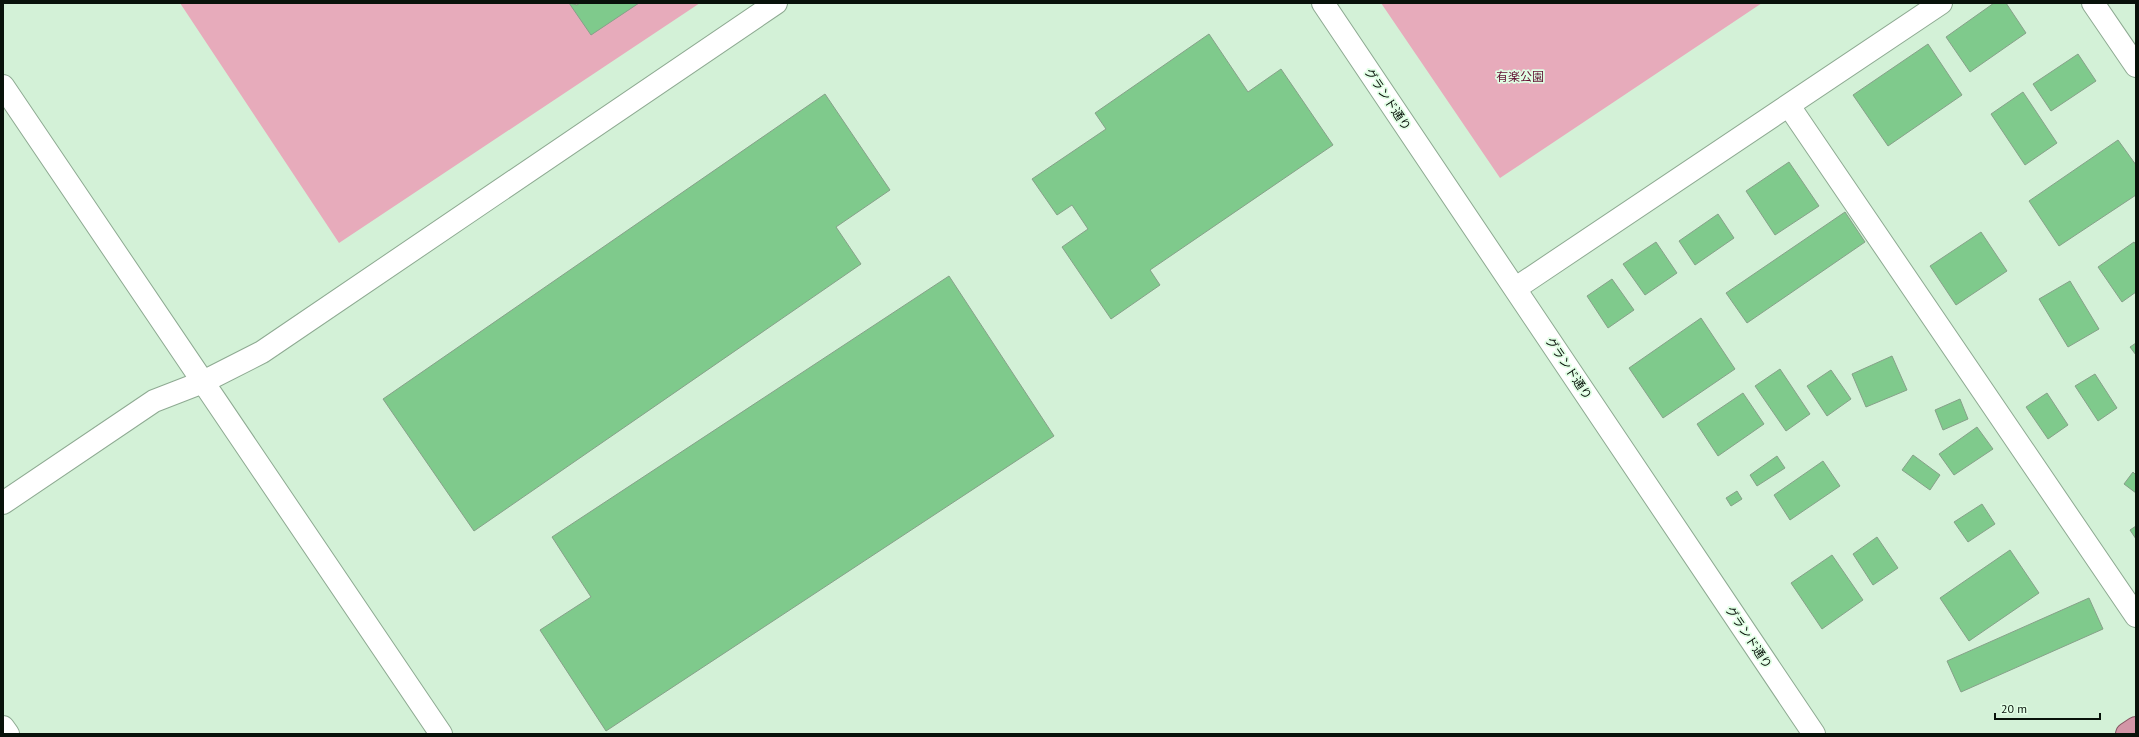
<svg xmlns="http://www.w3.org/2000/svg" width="2139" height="737" font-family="'PT Sans','Noto Sans JP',sans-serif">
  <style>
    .green { fill: #e7abbb }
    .building { fill: #7fca8c; stroke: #86a189 }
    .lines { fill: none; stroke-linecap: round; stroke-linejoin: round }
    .minor-casing { stroke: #8eaa92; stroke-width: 24 }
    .tertiary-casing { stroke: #8eaa92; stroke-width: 24 }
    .trunk-casing { stroke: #855662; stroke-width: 24 }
    .minor { stroke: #fff; stroke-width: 22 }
    .tertiary { stroke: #fff; stroke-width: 22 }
    .trunk { stroke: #d396a7; stroke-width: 22 }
    .labels { text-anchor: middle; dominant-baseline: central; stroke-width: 3.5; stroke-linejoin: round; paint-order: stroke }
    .park-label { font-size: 12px; fill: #610f31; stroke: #e0fee4 }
    .street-label { font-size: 12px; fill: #08120a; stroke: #e0fee4 }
  </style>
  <rect width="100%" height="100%" fill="#d3f1d7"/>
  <path class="green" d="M180,3H700L339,243Z
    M1381,3H1762L1500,178Z"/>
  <path class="building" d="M569,3L577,5L580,3H639L591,35Z
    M1994,3H2006L2026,33L1970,72L1946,37Z
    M1209,34L1248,92L1281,69L1333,145L1150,270L1160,285L1111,319L1062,247L1088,229L1072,205L1057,215L1032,179L1106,129L1095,113Z
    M1928,44L1962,95L1888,146L1853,95Z
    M2078,54L2096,81L2051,111L2033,84Z
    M2023,92L2057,143L2025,165L1991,114Z
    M825,94L890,190L836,227L861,264L474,531L383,399Z
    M2118,140L2136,165V195L2059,246L2029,201Z
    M1789,162L1819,206L1775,235L1746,191Z
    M1845,212L1865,242L1747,323L1726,293Z
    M1718,214L1734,238L1695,265L1679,241Z
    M1981,232L2007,271L1956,305L1930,266Z
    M1656,242L1677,273L1645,295L1623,264Z
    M2134,242L2136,245V292L2122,302L2098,267Z
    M949,276L1054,436L606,731L540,630L591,597L552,537Z
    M1612,279L1634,310L1608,328L1587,296Z
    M2070,281L2099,329L2068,347L2039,299Z
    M1701,318L1735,369L1663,418L1629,368Z
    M2136,343V355L2130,347Z
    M1892,356L1907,390L1866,407L1852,374Z
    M1780,369L1810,414L1786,431L1755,386Z
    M1831,370L1851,399L1827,416L1807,386Z
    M2095,374L2117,408L2098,421L2075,386Z
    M1743,393L1764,424L1718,456L1697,424Z
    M2047,393L2068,425L2048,439L2026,407Z
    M1960,399L1968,419L1943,430L1935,410Z
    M1977,427L1993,449L1954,475L1939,454Z
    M1913,455L1940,475L1930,490L1902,470Z
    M1777,456L1785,468L1757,486L1750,475Z
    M1823,461L1840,486L1790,520L1774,495Z
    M2133,472L2136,475V493L2124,484Z
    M1737,491L1742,499L1731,506L1726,498Z
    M1982,504L1995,524L1968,542L1954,522Z
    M2136,526V539L2130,530Z
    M1877,537L1898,568L1873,585L1853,554Z
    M2010,550L2039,593L1969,641L1940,598Z
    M1832,555L1863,600L1822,629L1791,583Z
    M2089,598L2103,629L1961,692L1947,661Z"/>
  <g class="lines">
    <defs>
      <path id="minor" d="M2093,3L2136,66
        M1789,106L2136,616
        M1516,288L1941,3
        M3,727L8,734"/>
      <path id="tertiary" d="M1323,3L1814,734
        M3,86L441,734
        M3,503L154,401L203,382L262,352L776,3"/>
      <path id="trunk" d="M2127,734L2136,728"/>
    </defs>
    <use href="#minor" class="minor-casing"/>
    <use href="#tertiary" class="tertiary-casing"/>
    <use href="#trunk" class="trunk-casing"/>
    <use href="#minor" class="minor"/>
    <use href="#tertiary" class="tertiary"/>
    <use href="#trunk" class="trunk"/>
  </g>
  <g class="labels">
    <g class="park-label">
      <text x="1520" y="76">有楽公園</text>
    </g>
    <g class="street-label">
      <text transform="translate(1388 99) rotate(56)">グランド通り</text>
      <text transform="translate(1569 368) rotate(56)">グランド通り</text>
      <text transform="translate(1749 637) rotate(56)">グランド通り</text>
    </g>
  </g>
  <rect width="2139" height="737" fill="none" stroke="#08120a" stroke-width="8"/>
  <path d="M1995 713v6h105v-6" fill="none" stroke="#08120a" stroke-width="2"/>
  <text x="2001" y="713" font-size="12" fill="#08120a" stroke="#e0fee4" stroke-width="3" paint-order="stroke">20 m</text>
</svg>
